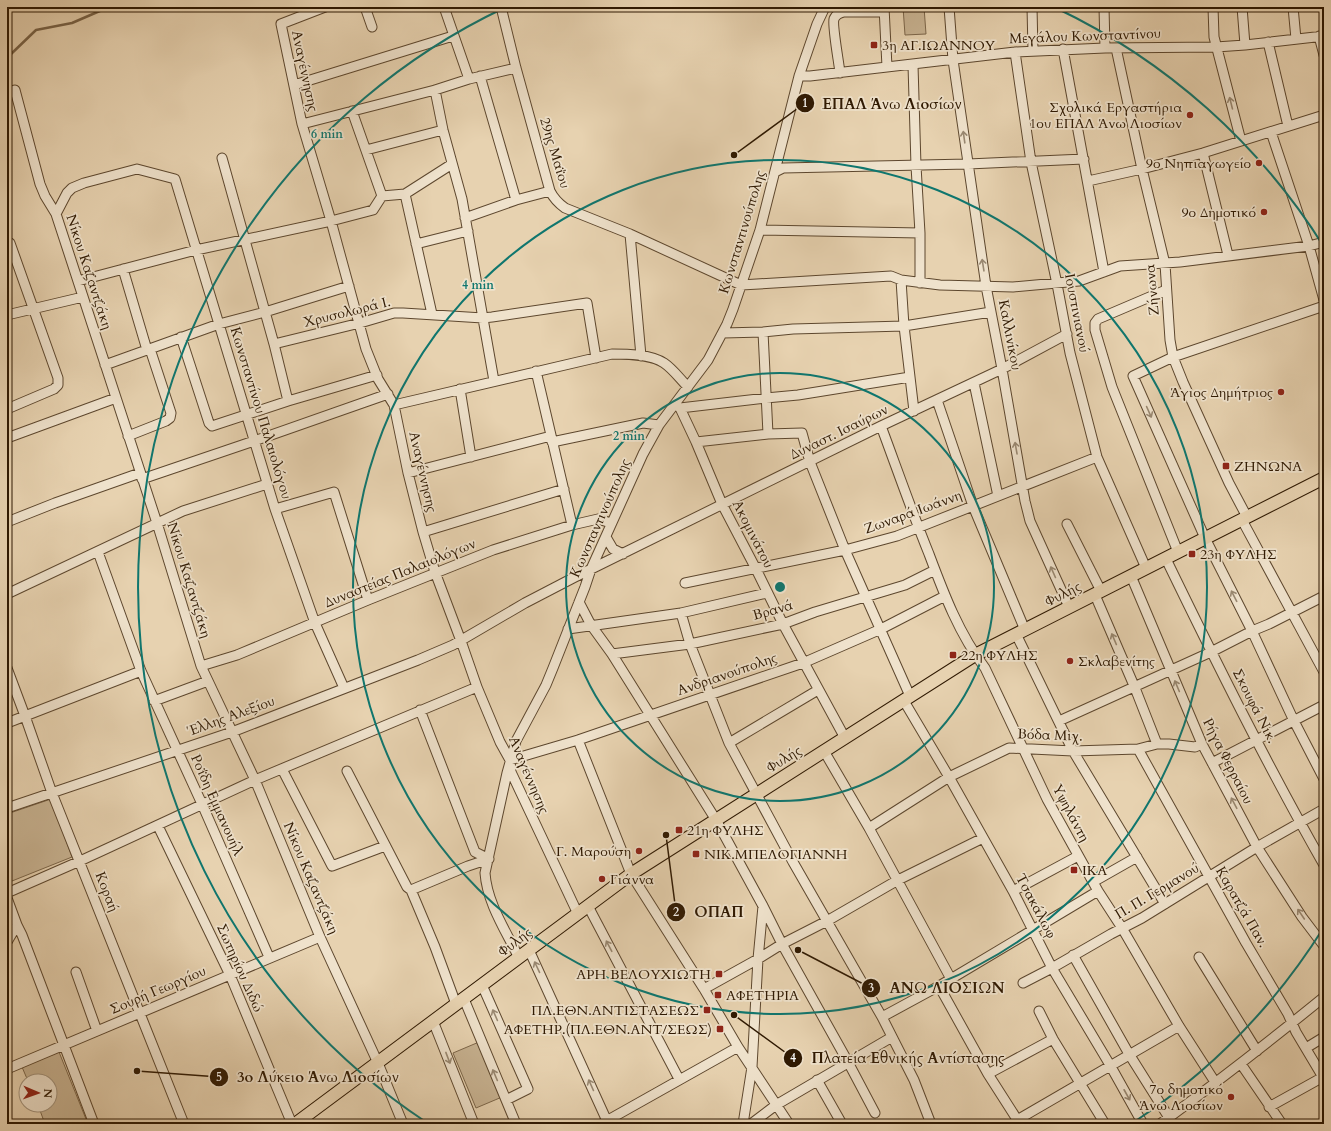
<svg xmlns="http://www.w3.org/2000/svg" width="1331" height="1131" font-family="Cardo,serif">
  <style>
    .green { fill: #c8b392; stroke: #7c664a }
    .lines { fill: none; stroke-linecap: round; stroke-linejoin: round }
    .stream { stroke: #786247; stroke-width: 2.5 }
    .minor-casing { stroke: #5d472e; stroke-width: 11 }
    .major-casing { stroke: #2f1902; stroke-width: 14 }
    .minor { stroke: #efe2cc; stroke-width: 9 }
    .major { stroke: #e7d2b0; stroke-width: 12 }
    .oneway { stroke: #998871 }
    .ring { fill: none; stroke: #0f766e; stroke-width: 2 }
    .poi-dot { fill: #8f2418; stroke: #efe2cc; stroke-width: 1.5 }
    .labels { text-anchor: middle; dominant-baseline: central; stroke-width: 3.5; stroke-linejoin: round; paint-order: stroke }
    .street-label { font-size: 14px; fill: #2f1902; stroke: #efe2cc }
    .poi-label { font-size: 14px; fill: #2f1902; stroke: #efe2cc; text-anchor: start }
    .centre { fill: #0f766e; stroke: #efe2cc; stroke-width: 2 }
    .ring-label { font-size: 12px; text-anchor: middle; font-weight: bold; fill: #0f766e; stroke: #efe2cc; stroke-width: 3.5; stroke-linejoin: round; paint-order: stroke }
    .leader { fill: none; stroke: #2f1902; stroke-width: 1.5 }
    .callout-dot { fill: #2f1902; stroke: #efe2cc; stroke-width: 1.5 }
    .mark-label { font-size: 12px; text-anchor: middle; font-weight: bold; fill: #fff }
    .callout-label { font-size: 15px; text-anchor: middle; font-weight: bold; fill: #2f1902; stroke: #efe2cc; stroke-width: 3.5; stroke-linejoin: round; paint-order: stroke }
  </style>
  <rect width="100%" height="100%" fill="#e7d2b0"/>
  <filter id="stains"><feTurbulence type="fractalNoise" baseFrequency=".005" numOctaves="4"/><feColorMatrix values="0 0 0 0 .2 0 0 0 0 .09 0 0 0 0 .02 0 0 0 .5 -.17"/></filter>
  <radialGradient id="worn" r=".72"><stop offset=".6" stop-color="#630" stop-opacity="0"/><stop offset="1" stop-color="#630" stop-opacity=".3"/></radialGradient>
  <path class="green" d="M903,7H924L926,34L905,35Z
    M51,799L72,857L7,883V814Z
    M479,1042L502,1097L476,1108L453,1053Z
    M59,1052L88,1124H45L38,1105H50V1081H28L22,1067Z"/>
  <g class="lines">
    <path class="stream" d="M7,56L10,55L36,30L72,23L109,7"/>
    <defs>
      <path id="minor" d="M325,7L281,24L302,124L331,221L366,349L378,379L394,405L408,473L423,532L435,572L461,641L477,687L500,742L510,760L511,772L578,914
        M365,7L372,27
        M444,7L469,79
        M501,7L516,68L550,191C554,199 558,203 565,208L630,234L741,285L891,276L901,280L940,285L1013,287L1079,281L1120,266L1180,262L1309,246L1324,242
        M884,7L887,67
        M949,7L953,60L986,286L1002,369L1025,501L1030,521L1069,607
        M1032,7L1033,51
        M1104,7L1105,48
        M1213,7L1214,37L1241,141
        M1242,7L1245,45
        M1293,7L1296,39
        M1319,36L1324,55
        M1268,42L1288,126
        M1116,48L1142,169L1165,264L1170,340L1173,357L1183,382L1229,483L1247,517
        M1063,49L1104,272
        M1015,52L1031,162L1057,284L1070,353L1097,457L1146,568
        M913,65L916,166L920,233V283
        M840,73C839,63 832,25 834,19C836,14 840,13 844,12H884
        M480,76L516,200
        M799,76H810L1015,52L1105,48L1216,47L1245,45L1324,36
        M294,85L453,36
        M435,90L443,130L462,199L494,381
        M7,93L15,90L40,184L45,196L56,214L157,523L201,666L255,780L320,937L378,1063L403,1124
        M352,111L382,196
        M302,124L435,90L469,79L516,68
        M1271,132L1309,246L1324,300
        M366,150L443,130
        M1203,153L1228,255
        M222,158L274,344L288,401
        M775,172L783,168L968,164L1084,159
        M1088,181L1142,169L1203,153L1324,115
        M405,194L432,314
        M382,196L405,194L452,164
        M56,214L67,193L72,188L84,183L137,169L175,179L275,509L315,623L344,688
        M465,218L516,200L550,191
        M760,230L920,233
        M630,234L641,356
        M416,244L468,231
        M123,269L147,350
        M901,280L904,326L914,411
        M78,281L196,250L331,221L373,210L382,196
        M1166,290L1098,319L1095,323V330L1112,387L1178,552
        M1324,306L1173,357L1133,376L1205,538L1252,631L1294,721L1324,779
        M7,315L83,297
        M763,332L768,434
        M723,333L763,332L793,329L904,326L991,312
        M181,337L209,423L212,426L288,401L377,375
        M274,344L360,323L394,313H403L483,318L492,317L587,303L596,358
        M105,365L219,324L265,312L349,286
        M536,371L572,525
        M974,383L998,496
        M460,389L471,457
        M937,400L973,506L1025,630
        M394,405L612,354C626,354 651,354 664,363C673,369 680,379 688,387
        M675,405L680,408L696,442L722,504L756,569L783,624L845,738
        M680,408L766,398L798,395L910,377
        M7,409L54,389L58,385V378L10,243
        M881,426C897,469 912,512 929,554C944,594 959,634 985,668L1047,799L1098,891L1122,928L1179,1026L1215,1082
        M128,436L166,421L170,418L171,413L150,349
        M7,438L116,398
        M552,442L643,423L659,425
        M696,442L768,434L802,433L810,462L845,550L910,696
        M408,473L551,436
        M142,479L254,441L388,394
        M275,509L334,492L368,600
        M1242,520L1324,672
        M7,522L55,503L140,473
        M1067,524L1101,591
        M423,532L564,489
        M606,537L613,549L623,554
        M98,552L141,671L202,804L269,957
        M1166,559C1216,662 1267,765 1324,865
        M1131,576L1202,744L1257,847L1302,917L1324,946
        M685,583L845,550L897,536L1097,457
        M7,594L183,511L267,484
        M1095,595L1135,688L1157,744
        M579,602L591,625L612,654L716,820L763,906L782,944L848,1062L875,1113
        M681,613L690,644L729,743L793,862L882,1017L914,1080L931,1124
        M568,629L681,613L767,593
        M1016,634L1073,751L1165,904
        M612,654L690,644L783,624L815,612L905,585L935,570
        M201,666L237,655L368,600L493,550L572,525L598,519L611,523
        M7,668L25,716L52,793L184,1124
        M154,701L208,681
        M904,701L949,777L1013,891L1052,968L1110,1065L1143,1124
        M420,710L475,852L489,859
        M1059,721L1211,652L1252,631L1269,624L1324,596
        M7,723L141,671
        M578,740L631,874L704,989L738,1047L789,1124
        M729,743L818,690
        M1138,749L1246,943L1288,1014L1296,1032L1324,1079
        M824,751L869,828L951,979
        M510,760L578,740L803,663L881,629L945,596
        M1212,763L1324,705
        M282,769L332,866L385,846
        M347,771L407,887L411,890L435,947L456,1004
        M7,808L232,732L418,660L453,645L525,603L575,577L881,426L1002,369L1067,334
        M158,826L230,975L292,1124
        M869,828L949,777L1009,748L1073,751L1138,749L1157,744H1169L1195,747L1202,744
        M1093,882L1137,857
        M411,890L468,866L489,859
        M1013,891L1078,856
        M7,893L80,861L255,780L477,687
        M7,898L17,925L22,935L94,1124
        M588,906L679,1079
        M7,942L17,925
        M529,950L607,1121
        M1073,955L1129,1054L1173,1124
        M1199,957L1257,1051
        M519,958C506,931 487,903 485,873L507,773L516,741L546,685L553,668L585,587L591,569L643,454L659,425L708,360L727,324L733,309L760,230L799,76L817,24L825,7
        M76,972L97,1031
        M1023,983L1052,968L1111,934L1142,918L1257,847L1324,809
        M482,985L528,1089L506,1100
        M939,986L988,1074L1020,1124
        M704,989L758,959L782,944L827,921L898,880L983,838
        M464,999L516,1124
        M1039,1011L1053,1039L1105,1124
        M882,1017L939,986L1098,891
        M433,1021L474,1124
        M1306,1048L1324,1037
        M1241,1064L1282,1124
        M7,1069L320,937
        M988,1074L1053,1039
        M817,1080L842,1124
        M1269,1107L1323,1077
        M1017,1120L1179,1026
        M601,1124L738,1047
        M743,1124L752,1067L758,959L763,906
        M751,1124L776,1105L892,1037
        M1160,1124C1216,1083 1270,1041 1324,997
        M1321,1124L1324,1122"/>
      <path id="major" d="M295,1124L631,874L975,655L1324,478"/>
    </defs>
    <use href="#minor" class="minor-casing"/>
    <use href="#major" class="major-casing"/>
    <use href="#minor" class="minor"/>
    <use href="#major" class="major"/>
  </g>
  <defs><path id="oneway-shaft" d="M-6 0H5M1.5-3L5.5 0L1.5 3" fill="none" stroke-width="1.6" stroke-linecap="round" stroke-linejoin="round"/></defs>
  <g class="oneway">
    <use href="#oneway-shaft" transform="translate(1231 103) rotate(-104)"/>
    <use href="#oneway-shaft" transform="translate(964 137) rotate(-98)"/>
    <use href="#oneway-shaft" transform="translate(983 265) rotate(-99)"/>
    <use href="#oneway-shaft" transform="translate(1149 412) rotate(66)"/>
    <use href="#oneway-shaft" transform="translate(1016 448) rotate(-100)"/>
    <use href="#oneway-shaft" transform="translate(1053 572) rotate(-114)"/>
    <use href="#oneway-shaft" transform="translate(1234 596) rotate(-117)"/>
    <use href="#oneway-shaft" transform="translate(1114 639) rotate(-113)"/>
    <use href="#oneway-shaft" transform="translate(1177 686) rotate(-113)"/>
    <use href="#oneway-shaft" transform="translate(1234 803) rotate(-118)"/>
    <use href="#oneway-shaft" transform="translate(1301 914) rotate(-124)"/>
    <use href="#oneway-shaft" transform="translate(609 946) rotate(-118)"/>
    <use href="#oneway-shaft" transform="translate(537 967) rotate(-115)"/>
    <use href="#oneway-shaft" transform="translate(495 1015) rotate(-114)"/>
    <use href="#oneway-shaft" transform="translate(448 1058) rotate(69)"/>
    <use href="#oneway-shaft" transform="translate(495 1075) rotate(-113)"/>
    <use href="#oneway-shaft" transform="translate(591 1085) rotate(-114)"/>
    <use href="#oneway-shaft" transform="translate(1127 1095) rotate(61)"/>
  </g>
  <g class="ring">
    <circle cx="780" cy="587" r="214"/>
    <circle cx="780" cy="587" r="427"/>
    <path d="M1324 927A641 641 0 0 1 1134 1122M426 1122A641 641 0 0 1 504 8M1056 8A641 641 0 0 1 1324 247"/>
  </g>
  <g class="poi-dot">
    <rect x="870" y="41" width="8" height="8" rx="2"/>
    <circle cx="1190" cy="115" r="4"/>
    <circle cx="1259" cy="163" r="4"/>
    <circle cx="1264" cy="212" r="4"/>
    <circle cx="1281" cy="392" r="4"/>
    <rect x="1222" y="462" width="8" height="8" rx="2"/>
    <rect x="1188" y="550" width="8" height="8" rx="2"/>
    <rect x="949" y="651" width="8" height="8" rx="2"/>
    <circle cx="1070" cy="661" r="4"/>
    <rect x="675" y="826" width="8" height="8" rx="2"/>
    <circle cx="639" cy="851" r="4"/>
    <rect x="692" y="850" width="8" height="8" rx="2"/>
    <rect x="1070" y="866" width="8" height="8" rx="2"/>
    <circle cx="602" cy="879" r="4"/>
    <rect x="715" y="970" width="8" height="8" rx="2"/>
    <rect x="714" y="991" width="8" height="8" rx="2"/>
    <rect x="703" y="1006" width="8" height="8" rx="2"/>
    <rect x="716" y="1025" width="8" height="8" rx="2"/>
    <circle cx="1231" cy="1097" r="4"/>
  </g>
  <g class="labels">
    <g class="street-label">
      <text transform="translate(1085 36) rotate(-2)">Μεγάλου Κωνσταντίνου</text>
      <text transform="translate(305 71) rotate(78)">Αναγέννησης</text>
      <text transform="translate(555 153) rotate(73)">29ης Μαΐου</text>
      <text transform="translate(742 232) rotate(-73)">Κωνσταντινούπολης</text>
      <text transform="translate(89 272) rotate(72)">Νίκου Καζαντζάκη</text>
      <text transform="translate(1152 290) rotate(-95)">Ζήνωνα</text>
      <text transform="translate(347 312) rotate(-14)">Χρυσολωρά Ι.</text>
      <text transform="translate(1077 313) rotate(79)">Ιουστινιανού</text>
      <text transform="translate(1010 335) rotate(79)">Καλλινίκου</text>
      <text transform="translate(261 413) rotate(73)">Κωνσταντίνου Παλαιολόγου</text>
      <text transform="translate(839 432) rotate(-26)">Δυναστ. Ισαύρων</text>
      <text transform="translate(423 472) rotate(77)">Αναγέννησης</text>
      <text transform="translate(913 512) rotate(-20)">Ζωναρά Ιωάννη</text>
      <text transform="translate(600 518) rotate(-66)">Κωνσταντινούπολης</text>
      <text transform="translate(753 534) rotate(63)">Ακομινάτου</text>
      <text transform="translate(400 573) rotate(-22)">Δυναστείας Παλαιολόγων</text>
      <text transform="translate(189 580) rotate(73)">Νίκου Καζαντζάκη</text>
      <text transform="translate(1063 594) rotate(-27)">Φυλής</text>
      <text transform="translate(773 610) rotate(-16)">Βρανά</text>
      <text transform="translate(727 674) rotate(-19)">Ανδριανούπολης</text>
      <text transform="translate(1255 706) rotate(63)">Σκουφά Νικ.</text>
      <text transform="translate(231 716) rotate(-20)">Έλλης Αλεξίου</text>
      <text transform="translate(1050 735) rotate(2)">Βόδα Μιχ.</text>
      <text transform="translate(784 759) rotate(-32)">Φυλής</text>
      <text transform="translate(1228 761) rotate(63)">Ρήγα Φερραίου</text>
      <text transform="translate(529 775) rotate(67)">Αναγέννησης</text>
      <text transform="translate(217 805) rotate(66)">Ροΐδη Εμμανουήλ</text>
      <text transform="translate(1071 813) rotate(62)">Υψηλάντη</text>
      <text transform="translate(311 878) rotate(67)">Νίκου Καζαντζάκη</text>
      <text transform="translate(1157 891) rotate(-31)">Π. Π. Γερμανού</text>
      <text transform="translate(107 892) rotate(69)">Κοραή</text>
      <text transform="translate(1036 906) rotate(62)">Τσακάλωφ</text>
      <text transform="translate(1242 907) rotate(60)">Καρατζά Παν.</text>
      <text transform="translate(515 942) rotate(-37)">Φυλής</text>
      <text transform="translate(240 968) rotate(66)">Σωτηρίου Διδώ</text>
      <text transform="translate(158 990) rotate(-23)">Σουρή Γεωργίου</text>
    </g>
    <g class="poi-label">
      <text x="882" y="45">3η ΑΓ.ΙΩΑΝΝΟΥ</text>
      <text x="1182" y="107" text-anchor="end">Σχολικά Εργαστήρια<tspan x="1182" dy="16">1ου ΕΠΑΛ Άνω Λιοσίων</tspan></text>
      <text x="1251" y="163" text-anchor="end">9ο Νηπιαγωγείο</text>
      <text x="1256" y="212" text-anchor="end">9ο Δημοτικό</text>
      <text x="1273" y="392" text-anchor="end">Άγιος Δημήτριος</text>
      <text x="1234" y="466">ΖΗΝΩΝΑ</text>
      <text x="1200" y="554">23η ΦΥΛΗΣ</text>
      <text x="961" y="655">22η ΦΥΛΗΣ</text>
      <text x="1078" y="661">Σκλαβενίτης</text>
      <text x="687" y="830">21η ΦΥΛΗΣ</text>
      <text x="631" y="851" text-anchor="end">Γ. Μαρούση</text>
      <text x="704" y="854">ΝΙΚ.ΜΠΕΛΟΓΙΑΝΝΗ</text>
      <text x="1082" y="870">ΙΚΑ</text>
      <text x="610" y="879">Γιάννα</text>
      <text x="711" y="974" text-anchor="end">ΑΡΗ ΒΕΛΟΥΧΙΩΤΗ</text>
      <text x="726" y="995">ΑΦΕΤΗΡΙΑ</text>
      <text x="699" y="1010" text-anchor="end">ΠΛ.ΕΘΝ.ΑΝΤΙΣΤΑΣΕΩΣ</text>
      <text x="712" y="1029" text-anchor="end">ΑΦΕΤΗΡ.(ΠΛ.ΕΘΝ.ΑΝΤ/ΣΕΩΣ)</text>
      <text x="1223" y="1089" text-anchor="end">7ο δημοτικό<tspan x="1223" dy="16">Άνω Λιοσίων</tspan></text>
    </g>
  </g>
  <circle cx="780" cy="587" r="6" class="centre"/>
  <g class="ring-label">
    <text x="327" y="138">6 min</text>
    <text x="478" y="289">4 min</text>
    <text x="629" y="440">2 min</text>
  </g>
  <path class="leader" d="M734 155L805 103M666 835L676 912M798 950L871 988M734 1015L793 1058M137 1071L219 1077"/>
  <g class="callout-dot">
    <circle cx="734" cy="155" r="4"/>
    <circle cx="666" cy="835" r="4"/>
    <circle cx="798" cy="950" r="4"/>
    <circle cx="734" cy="1015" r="4"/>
    <circle cx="137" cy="1071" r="4"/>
    <circle cx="805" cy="103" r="10"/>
    <circle cx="676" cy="912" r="10"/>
    <circle cx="871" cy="988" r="10"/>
    <circle cx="793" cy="1058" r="10"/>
    <circle cx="219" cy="1077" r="10"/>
  </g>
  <g class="mark-label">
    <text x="805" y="107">1</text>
    <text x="676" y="916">2</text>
    <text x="871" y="992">3</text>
    <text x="793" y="1062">4</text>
    <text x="219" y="1081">5</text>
  </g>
  <g class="callout-label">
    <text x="892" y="109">ΕΠΑΛ Άνω Λιοσίων</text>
    <text x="719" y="917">ΟΠΑΠ</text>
    <text x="947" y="993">ΑΝΩ ΛΙΟΣΙΩΝ</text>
    <text x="908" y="1063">Πλατεία Εθνικής Αντίστασης</text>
    <text x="318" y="1082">3ο Λύκειο Άνω Λιοσίων</text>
  </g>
  <rect width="1331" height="1131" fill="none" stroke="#e7d2b0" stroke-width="24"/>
  <rect x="8" y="8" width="1315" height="1115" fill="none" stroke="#2f1902" stroke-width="2"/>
  <rect x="12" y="12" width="1307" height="1107" fill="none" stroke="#2f1902"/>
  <g transform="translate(38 1093) rotate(92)"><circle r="19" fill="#efe2cc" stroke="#a2927b"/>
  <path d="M0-3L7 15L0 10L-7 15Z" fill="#8f2418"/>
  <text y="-6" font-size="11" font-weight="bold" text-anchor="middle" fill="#2f1902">N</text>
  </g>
  <rect width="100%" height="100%" filter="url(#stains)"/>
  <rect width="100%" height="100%" fill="url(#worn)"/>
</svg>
